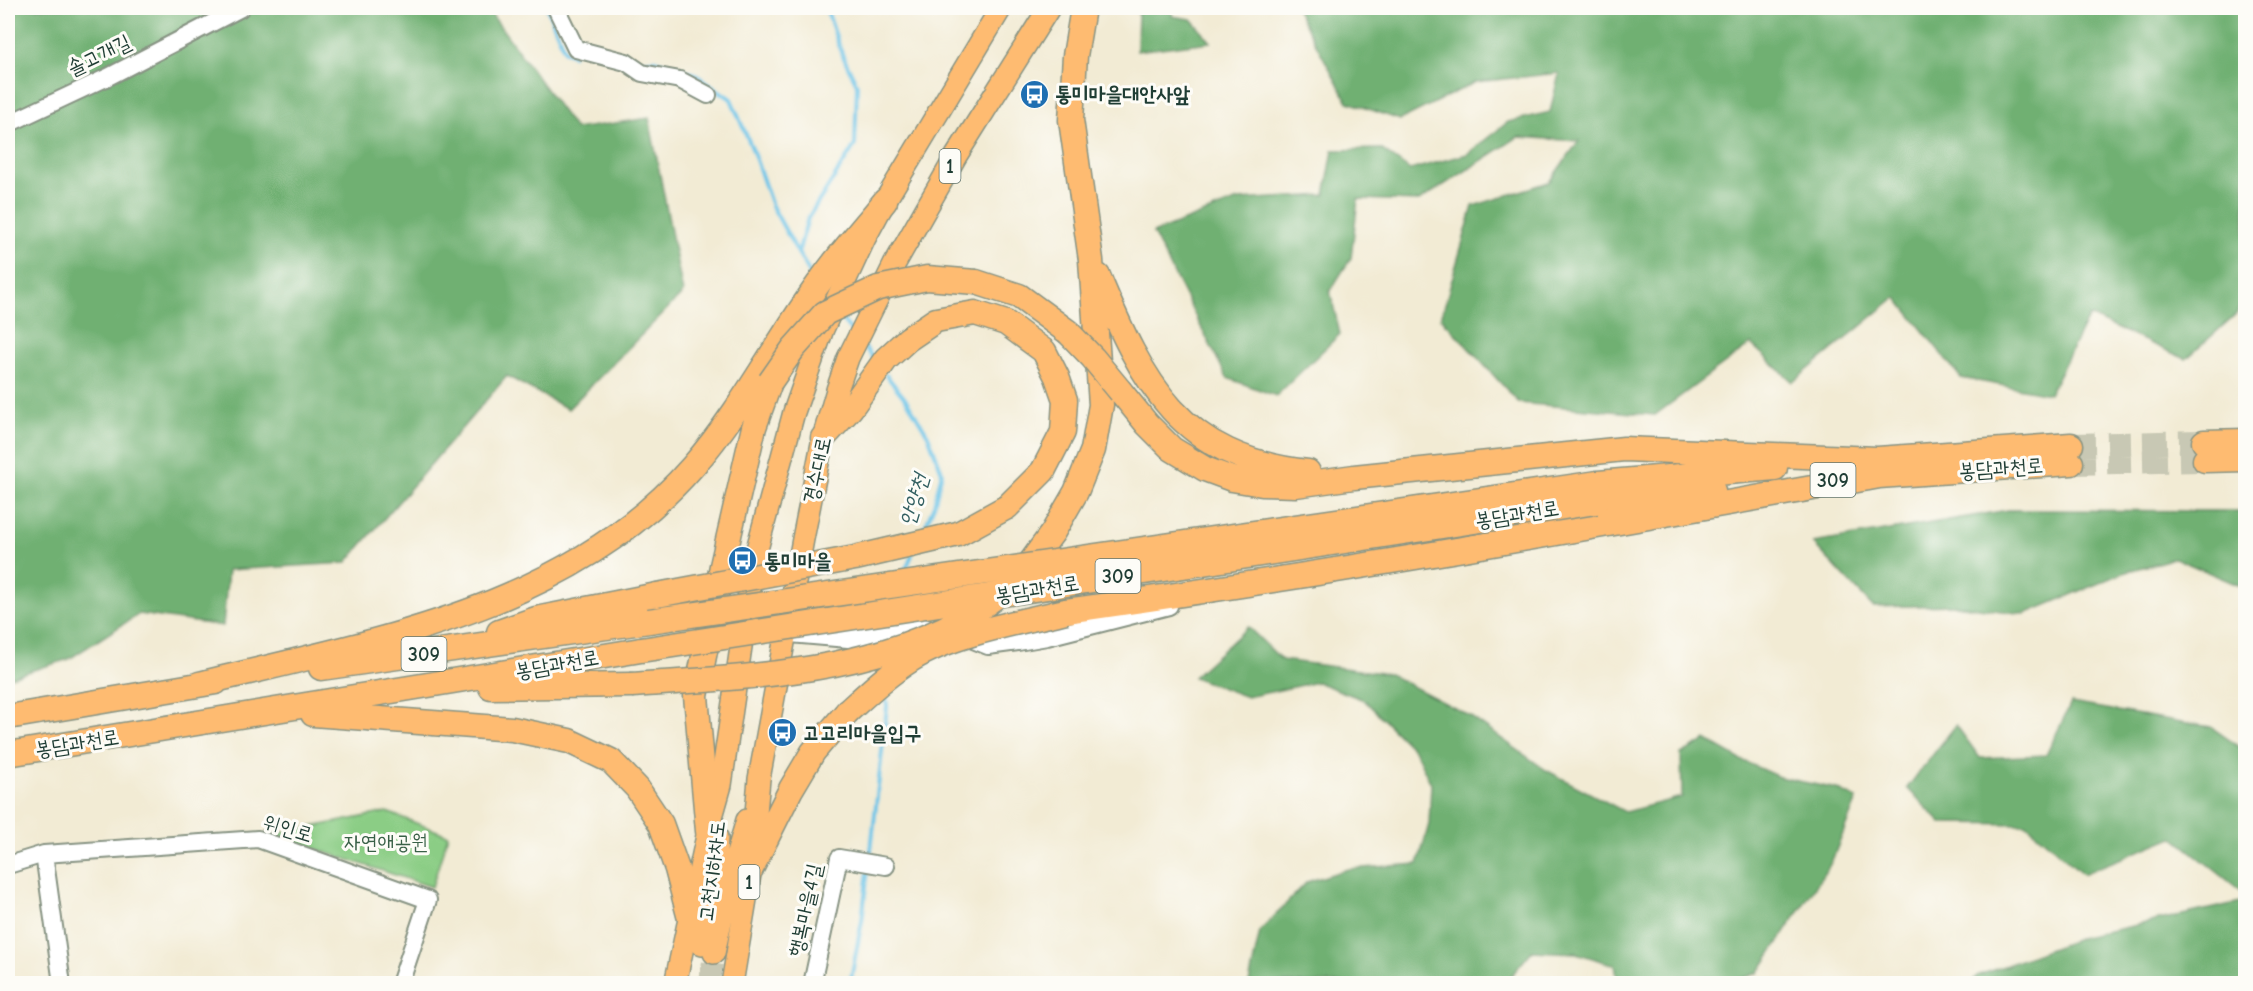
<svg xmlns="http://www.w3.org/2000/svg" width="2253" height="991" font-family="'Comic Neue','Poor Story',sans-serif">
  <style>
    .green { fill: #8bcd85; stroke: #55855c; stroke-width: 1.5 }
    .forest { fill: #70b072; stroke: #487653; stroke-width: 1.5 }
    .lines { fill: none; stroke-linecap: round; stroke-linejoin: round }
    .stream { stroke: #6bc4e8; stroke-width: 4 }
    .major-tunnel { stroke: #c8c8b4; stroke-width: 21; stroke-dasharray: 21 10; stroke-linecap: butt }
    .highway-tunnel { stroke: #c8c8b4; stroke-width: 24; stroke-dasharray: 24 12; stroke-linecap: butt }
    .minor-casing { stroke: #889484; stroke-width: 20 }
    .major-casing { stroke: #889484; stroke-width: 24 }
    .highway-casing { stroke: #889484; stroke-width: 27 }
    .minor { stroke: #fff; stroke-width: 16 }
    .major { stroke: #febb71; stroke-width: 21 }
    .highway { stroke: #febb71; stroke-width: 24 }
    .highway-bridge-casing { stroke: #889484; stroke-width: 27; stroke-linecap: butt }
    .highway-bridge { stroke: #febb71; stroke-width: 24 }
    .labels { text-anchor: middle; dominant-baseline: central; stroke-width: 6; stroke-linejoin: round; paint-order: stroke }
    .shield { fill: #fdfcf7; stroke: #62766e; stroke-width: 1.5 }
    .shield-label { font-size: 20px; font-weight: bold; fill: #1f3d34 }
    .street-label { font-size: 21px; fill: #1f3d34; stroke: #fdfcf7 }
    .poi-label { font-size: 21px; font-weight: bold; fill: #1f3d34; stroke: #fdfcf7; text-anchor: start }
    .park-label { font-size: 21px; fill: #3a6148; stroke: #fdfcf7 }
    .water-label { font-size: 22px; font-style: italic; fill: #325f61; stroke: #fdfcf7 }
  </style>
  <rect width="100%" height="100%" fill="#fdfcf7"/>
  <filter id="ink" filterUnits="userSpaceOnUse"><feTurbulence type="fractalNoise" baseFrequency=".0167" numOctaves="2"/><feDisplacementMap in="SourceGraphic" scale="12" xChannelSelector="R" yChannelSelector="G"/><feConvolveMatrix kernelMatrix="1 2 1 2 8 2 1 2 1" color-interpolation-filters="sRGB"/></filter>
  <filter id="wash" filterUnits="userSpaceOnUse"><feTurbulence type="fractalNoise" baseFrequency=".008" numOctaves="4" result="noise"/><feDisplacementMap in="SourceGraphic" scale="24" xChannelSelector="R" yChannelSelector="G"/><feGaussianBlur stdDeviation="1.35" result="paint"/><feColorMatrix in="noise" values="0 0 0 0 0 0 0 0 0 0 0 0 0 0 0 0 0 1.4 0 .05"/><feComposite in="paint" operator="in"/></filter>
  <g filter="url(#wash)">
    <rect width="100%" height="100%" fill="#f2ebd4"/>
    <path class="green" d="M387,812L448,835L432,887L272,835Z"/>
    <path class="forest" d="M8,8H487L575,129L649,118L683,293L568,409L507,376L346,563L228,570L223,626L139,614L69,659L8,678Z
      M1138,8H1173L1172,16L1191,19L1211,42L1137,51Z
      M1296,8H2245V293L2237,313L2186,359L2089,316L2049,394L1961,378L1896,297L1793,382L1751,344L1655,415L1519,403L1441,318L1473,206L1549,182L1579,141L1518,137L1419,201L1358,199L1351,258L1330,291L1340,334L1276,396L1227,378L1153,233L1238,200L1325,195L1333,150L1381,149L1410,170L1467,154L1508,122L1550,112L1559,73L1476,82L1400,120L1348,102Z
      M2008,510L2245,511V588L2175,558L2126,572L2025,614L1955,605L1873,607L1813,543Z
      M1248,627L1282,660L1389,674L1468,715L1546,770L1625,812L1682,797L1681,754L1706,740L1741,760L1779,777L1837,789L1857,799L1831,863L1758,973L1728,983H1618L1615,965L1576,953L1532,951L1505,983H1249L1260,931L1307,882L1348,869L1418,864L1429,824L1431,784L1415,751L1364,700L1317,682L1247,697L1193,677Z
      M2071,703L2211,727L2245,751V894L2173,837L2083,874L2026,824L1941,823L1907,788L1956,725L1980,758L2046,755Z
      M2245,901V983H1971L1977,976L2083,937Z"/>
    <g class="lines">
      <path class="stream" d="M547,8L565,52L573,55
        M635,62L654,60L695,74L731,99L753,151L772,206L798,253
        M812,279L806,266L798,253L808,218L855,145L857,85L842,54L826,8
        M839,316L854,334
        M862,344L874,359
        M886,375L907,401L928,435L942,472L934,505L922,534
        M903,575L912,555
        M870,859L887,706L885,690
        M850,984L862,921L868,869"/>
    </g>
  </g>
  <g filter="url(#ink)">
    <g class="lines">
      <path class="major-tunnel" d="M709,984L714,953"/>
      <path class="highway-tunnel" d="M2071,445L2204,442
        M2071,463L2205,460"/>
      <defs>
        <path id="minor" d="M556,8L576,49L626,62L642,73L680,80L708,95
          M8,124L108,77L241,8
          M790,634L848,639L923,627L936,630
          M961,635L988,646L1018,642L1047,637L1169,606
          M44,854L62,984
          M8,865L44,854L258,839L428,900L400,984
          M812,984L839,858L886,866"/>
        <path id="major" d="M702,945L715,872L717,837
          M714,953L732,871L747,820
          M675,984L708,831L721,785L753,564L794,412L823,329L865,238L885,201L1001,8
          M732,984L751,869L759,779L803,539L823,438L837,390L848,358L894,265L956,156L1049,8"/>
        <path id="highway" d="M1098,276C1143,384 1180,458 1308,472
          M976,282L1019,296L1068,332
          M1121,392L1147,424L1172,449L1205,469L1232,479L1262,484L1296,485L1354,477L1624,449L1877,459
          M823,438L851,408L886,359L908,339L936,320L975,313L1006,323L1044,351L1057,377L1065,400L1063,432L1043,471L1007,507
          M2204,442L2246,441
          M1864,460L2071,445
          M2205,460L2246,459
          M1864,477L2071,463
          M1598,483L1775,468
          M1596,502L1713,491
          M1020,577L1053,532L1076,492L1093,450L1101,405L1091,260L1071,120L1075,56L1083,8
          M1066,611C1338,573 1609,524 1880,476
          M499,632L536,619L657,595
          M321,668L649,621
          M199,684C374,641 569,609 693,466C743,409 777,340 822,279C841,252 864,227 885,201
          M491,687L631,685
          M313,714L512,729L569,741L611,761L637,788L661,824L677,869L689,915
          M8,717L216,682
          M8,754L641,650
          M708,831L696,696L722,566L754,427L770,382
          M751,869L791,789L813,752L847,712"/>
      </defs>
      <use href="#minor" class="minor-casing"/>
      <use href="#major" class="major-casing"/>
      <use href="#highway" class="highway-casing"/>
      <use href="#minor" class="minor"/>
      <use href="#major" class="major"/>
      <use href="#highway" class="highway"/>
      <defs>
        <path id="highway-bridge" d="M1068,332L1093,358L1121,392
          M770,382L793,349L825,313L878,288L927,278L976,282
          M657,595L855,558L958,534L1007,507
          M649,621L1598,483
          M641,650L1596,502
          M631,685C748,677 897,673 994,598
          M847,712C868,693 888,674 912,659C952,634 1020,622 1066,611"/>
      </defs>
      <use href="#highway-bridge" class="highway-bridge-casing"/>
      <use href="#highway-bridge" class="highway-bridge"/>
    </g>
  </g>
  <defs>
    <symbol id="bus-disc" viewBox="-11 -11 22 22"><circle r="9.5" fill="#1f6fb2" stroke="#fdfcf7"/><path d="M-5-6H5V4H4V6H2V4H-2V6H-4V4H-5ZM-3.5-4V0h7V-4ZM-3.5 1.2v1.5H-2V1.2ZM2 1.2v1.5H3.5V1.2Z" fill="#fff"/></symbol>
  </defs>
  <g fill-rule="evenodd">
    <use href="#bus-disc" x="1018" y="78" width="33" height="33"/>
    <use href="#bus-disc" x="726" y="544" width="33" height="33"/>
    <use href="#bus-disc" x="766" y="716" width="33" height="33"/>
  </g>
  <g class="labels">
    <g class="shield">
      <rect x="939.5" y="149" width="21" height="34" rx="4.5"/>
      <rect x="1810.5" y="463" width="45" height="34" rx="4.5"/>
      <rect x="1095.5" y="559" width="45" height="34" rx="4.5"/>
      <rect x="401.5" y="637" width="45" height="34" rx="4.5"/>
      <rect x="738.5" y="865" width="21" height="34" rx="4.5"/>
    </g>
    <g class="shield-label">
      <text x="950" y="166">1</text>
      <text x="1833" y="480">309</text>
      <text x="1118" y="576">309</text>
      <text x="424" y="654">309</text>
      <text x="749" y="882">1</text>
    </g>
    <g class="street-label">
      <text transform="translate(99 55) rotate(-26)">솔고개길</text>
      <text transform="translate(2001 468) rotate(-4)">봉담과천로</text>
      <text transform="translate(817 470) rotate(-78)">경수대로</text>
      <text transform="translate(1517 514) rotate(-9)">봉담과천로</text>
      <text transform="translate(1037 589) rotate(-9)">봉담과천로</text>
      <text transform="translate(557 664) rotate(-10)">봉담과천로</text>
      <text transform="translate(77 743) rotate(-9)">봉담과천로</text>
      <text transform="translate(288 828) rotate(17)">위인로</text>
      <text transform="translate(712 871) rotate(-83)">고천지하차도</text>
      <text transform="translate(805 910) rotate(-78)">행복마을4길</text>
    </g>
    <g class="poi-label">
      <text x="1055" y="94">통미마을대안사앞</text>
      <text x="764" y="561">통미마을</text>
      <text x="803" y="733">고고리마을입구</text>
    </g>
    <g class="park-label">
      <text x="386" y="842">자연애공원</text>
    </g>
    <g class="water-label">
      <text transform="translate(914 500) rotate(-73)">안양천</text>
    </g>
  </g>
  <rect width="2253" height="991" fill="none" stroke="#fdfcf7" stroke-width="30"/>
</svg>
